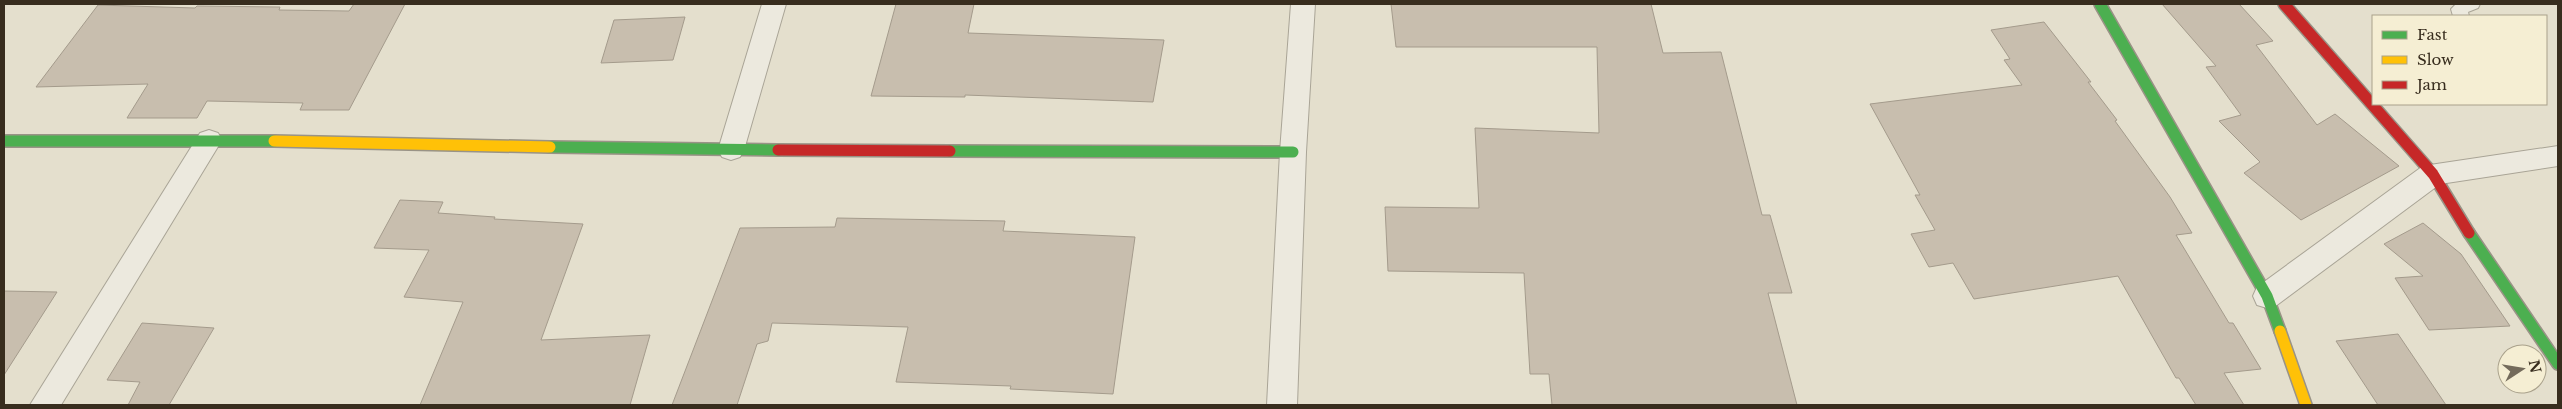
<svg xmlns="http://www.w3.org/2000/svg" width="2562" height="409" font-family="'Libre Baskerville',serif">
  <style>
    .building { fill: #c8beae; stroke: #a49b8c }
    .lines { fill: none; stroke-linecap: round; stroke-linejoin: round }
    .lane-casing { stroke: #a9a496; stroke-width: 2 }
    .street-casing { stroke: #a9a496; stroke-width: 2 }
    .fast-casing { stroke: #999386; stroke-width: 14 }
    .slow-casing { stroke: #999386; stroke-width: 14 }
    .jam-casing { stroke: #999386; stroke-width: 14 }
    .lane { fill: #ece9de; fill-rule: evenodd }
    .street { fill: #ece9de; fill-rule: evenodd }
    .fast { stroke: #4caf50; stroke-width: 11 }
    .slow { stroke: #ffc107; stroke-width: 11 }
    .jam { stroke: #c62828; stroke-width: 11 }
  </style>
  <rect width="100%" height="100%" fill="#e4dfcd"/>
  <path class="building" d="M354,4H405L349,110H300L303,103L207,101L197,118H127L148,84L36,87L98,5L195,8L197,6L280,7L279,10L349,11Z
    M896,4H974L968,33L1164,40L1153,102L965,95V97L871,96Z
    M1391,4H1651L1663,53L1721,52L1762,215H1770L1792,293H1768L1797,405H1552L1549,374H1530L1524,273L1388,271L1385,207L1479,208L1475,128L1599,133L1597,47H1396Z
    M2162,4H2239L2273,41L2256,45L2317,125L2335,114L2399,166L2301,220L2244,173L2260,162L2219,121L2241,115L2206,67L2216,66Z
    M685,17L673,60L601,63L614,20Z
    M2044,22L2091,82H2088L2117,120L2115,121L2170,197L2192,233L2176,235L2229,323H2233L2261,369L2224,373L2244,405H2196L2179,378H2176L2118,276L1974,299L1953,263L1929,267L1911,234L1935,230L1915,195H1920L1870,104L2022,85L2004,60L2010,59L1991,30Z
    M400,200L443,202L438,213L495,217L494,219L583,224L541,340L650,335L630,405H420L463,302L404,297L429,250L374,248Z
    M837,218L1005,221L1003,231L1135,237L1113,394L1010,389L1011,386L896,382L908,327L772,323L768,341L757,344L737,405H672L740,228L835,227Z
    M2423,223L2461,254L2510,326L2429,330L2395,278L2423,276L2384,244Z
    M4,291L57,292L4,375Z
    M142,323L214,328L169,405H128L140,382L107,380Z
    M2398,334L2446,405H2378L2336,341Z"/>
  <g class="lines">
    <defs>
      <path id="lane" d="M2456,4H2480L2478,8L2468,12L2469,16H2453L2451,9Z"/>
      <path id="street" d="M762,4H786L744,150L740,157L731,160L722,157L718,150Z
        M1291,4H1315L1306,152L1297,405H1267L1280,152Z
        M209,130L218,133L222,140L61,405H30L200,133Z
        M2558,146V166L2440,184L2277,305L2267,308L2257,305L2253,296L2257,287L2423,166Z"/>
      <path id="fast" d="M2100,4L2267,296L2280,331
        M4,141H274
        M550,147L778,150
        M950,151L1293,152
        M2469,233L2558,364"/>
      <path id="slow" d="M274,141L550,147
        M2280,331L2306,405"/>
      <path id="jam" d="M2284,4L2433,174L2469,233
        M778,150L950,151"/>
    </defs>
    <use href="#lane" class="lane-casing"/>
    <use href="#street" class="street-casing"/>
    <use href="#fast" class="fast-casing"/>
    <use href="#slow" class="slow-casing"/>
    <use href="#jam" class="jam-casing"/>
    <use href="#lane" class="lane"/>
    <use href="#street" class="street"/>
    <use href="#fast" class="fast"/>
    <use href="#slow" class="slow"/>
    <use href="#jam" class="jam"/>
  </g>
  <rect width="2562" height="409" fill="none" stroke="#382d1e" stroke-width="10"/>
  <rect x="2372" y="15" width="175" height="90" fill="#f5eed3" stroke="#a9a18b"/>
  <rect x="2382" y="31" width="25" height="8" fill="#4caf50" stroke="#a9a18b"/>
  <text x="2417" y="40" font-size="15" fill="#382d1e">Fast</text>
  <rect x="2382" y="56" width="25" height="8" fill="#ffc107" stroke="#a9a18b"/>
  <text x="2417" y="65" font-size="15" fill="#382d1e">Slow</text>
  <rect x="2382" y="81" width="25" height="8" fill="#c62828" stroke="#a9a18b"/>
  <text x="2417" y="90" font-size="15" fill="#382d1e">Jam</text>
  <g transform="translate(2522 369) rotate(78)"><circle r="24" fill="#f5eed3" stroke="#a9a18b"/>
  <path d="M0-4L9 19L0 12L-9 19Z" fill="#746b5b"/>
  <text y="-8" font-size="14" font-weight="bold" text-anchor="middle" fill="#382d1e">N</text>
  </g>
</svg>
